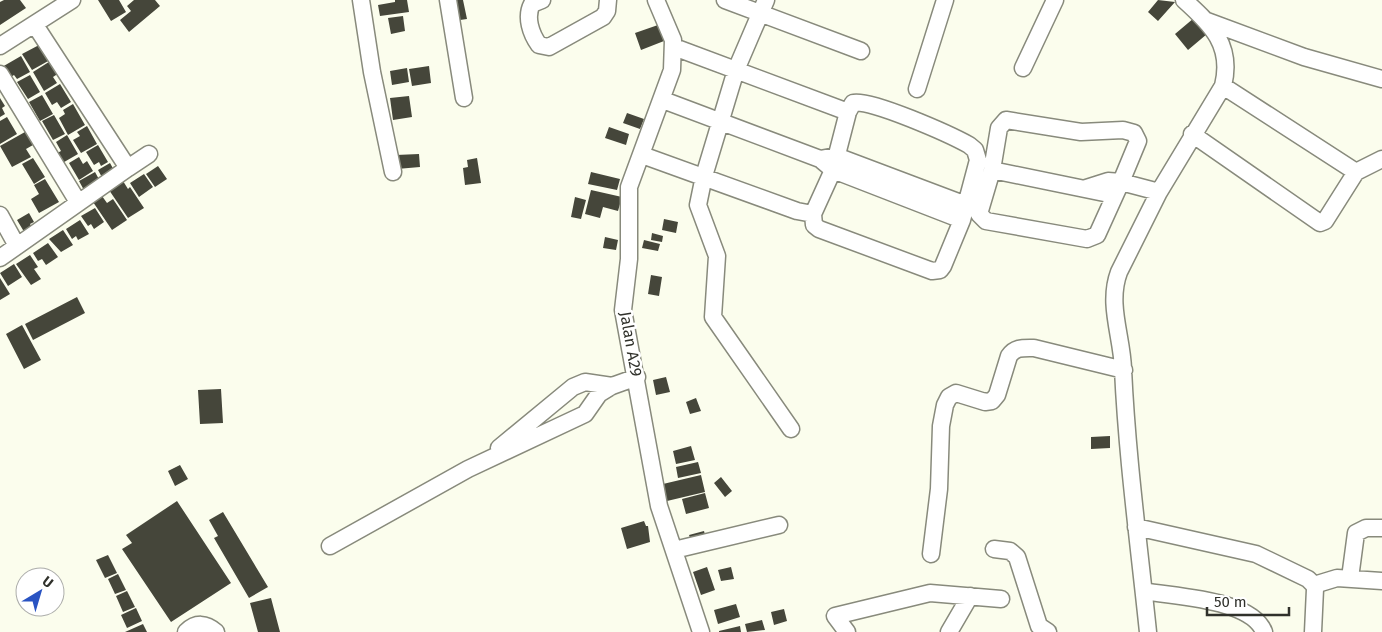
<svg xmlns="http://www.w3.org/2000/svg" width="1382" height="632" font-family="'Fira Sans',sans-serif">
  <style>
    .building { fill: #45463a }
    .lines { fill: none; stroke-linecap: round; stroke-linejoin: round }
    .minor-casing { stroke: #888a7c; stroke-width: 19 }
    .minor { stroke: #fff; stroke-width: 16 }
    .labels { text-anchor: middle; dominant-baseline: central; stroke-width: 5; stroke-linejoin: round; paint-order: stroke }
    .street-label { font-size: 16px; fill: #30312b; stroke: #fff }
  </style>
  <rect width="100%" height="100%" fill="#fbfded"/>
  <path class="building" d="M4,0H20L26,8L0,25V2Z
    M98,0H119L126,12L111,21Z
    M134,0H155L160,6L129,32L120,20L131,11L127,6Z
    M395,0H407L409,12L380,16L378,5L395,2Z
    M449,0H463L467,19L453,21Z
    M1158,0L1175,2L1158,21L1148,12Z
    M403,16L405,31L391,34L388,18Z
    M1194,18L1207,34L1188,50L1175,34Z
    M658,25L664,41L641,50L635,33Z
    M41,44L50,60L32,70L22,54Z
    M21,56L30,72L17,79L14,75L9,78L2,67Z
    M52,60L59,73L53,77L57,83L44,91L33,72Z
    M429,66L431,83L412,86L409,69Z
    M407,68L409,82L392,85L390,71Z
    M30,75L40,92L28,99L17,82Z
    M60,84L71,102L61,108L57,102L52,105L45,93Z
    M42,95L53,114L40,121L29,102Z
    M409,96L412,117L393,120L390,98Z
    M0,98L5,106L2,108L5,114L0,117Z
    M73,104L85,125L68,135L59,118L65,114L63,110Z
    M627,113L644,119L640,129L623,123Z
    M54,115L65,134L53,140L42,121Z
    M7,117L17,134L0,144V121Z
    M87,126L97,144L81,153L73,140L80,136L77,132Z
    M609,127L629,134L626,145L605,138Z
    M25,132L33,145L26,149L31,157L12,167L0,146Z
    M67,135L78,154L59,165L54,155L61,151L56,142Z
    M98,145L108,162L101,166L99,162L94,165L86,152Z
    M419,154L420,167L397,169L396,155Z
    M79,157L83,164L87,161L93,171L79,180L69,163Z
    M33,158L45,177L34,184L22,164Z
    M477,158L481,183L465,185L463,168L468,167L467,160Z
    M110,163L116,174L104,181L98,170Z
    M158,166L167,179L155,187L146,174Z
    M95,172L101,183L85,192L79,181Z
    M591,172L620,179L617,190L588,184Z
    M144,174L153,187L139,197L130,183Z
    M45,179L59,202L39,213L31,199L39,194L34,185Z
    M123,181L128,189L130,187L144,208L128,218L109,190Z
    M591,190L622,197L618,211L603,207L600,218L585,214Z
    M102,196L107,203L113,199L127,220L112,230L93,202Z
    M575,197L586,200L581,219L571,217Z
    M95,208L104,222L94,229L91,224L88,226L81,216Z
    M29,213L34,222L30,224L34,230L26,235L17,220Z
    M664,219L678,222L676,233L662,230Z
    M80,220L89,234L78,240L76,236L72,239L66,229Z
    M63,230L73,245L61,252L49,239Z
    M652,233L663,236L662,242L651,240Z
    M605,237L618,240L616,250L603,248Z
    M644,240L660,244L658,251L642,248Z
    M48,243L58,257L46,265L42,259L38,261L33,253Z
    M30,255L38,267L34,269L41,279L31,285L16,264Z
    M14,264L22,277L8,286L0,273Z
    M651,275L662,277L659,296L648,294Z
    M0,278L10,294L0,300Z
    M77,297L85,313L33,340L25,324Z
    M22,325L41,360L24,369L6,334Z
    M666,377L670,392L656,395L653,380Z
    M221,389L223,423L200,424L198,390Z
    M696,398L701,411L690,414L686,402Z
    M1110,436V448L1091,449V437Z
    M691,446L695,460L676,464L673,451Z
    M698,462L701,473L678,478L676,467Z
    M180,465L188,479L175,486L168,471Z
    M701,475L705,492L667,501L663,484Z
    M721,477L732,491L725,497L714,483Z
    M705,493L709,508L686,514L682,499Z
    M177,501L231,583L171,622L122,549L132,543L126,535Z
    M223,512L268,587L249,598L214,538L218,536L209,520Z
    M644,521L646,526H648L650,542L627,549L621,528Z
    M704,531L707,542L693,546L689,535Z
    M108,555L117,573L105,578L96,560Z
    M707,567L715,590L701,595L693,572Z
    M731,567L734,579L721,581L718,570Z
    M118,574L126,590L115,594L108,579Z
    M127,591L135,607L123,612L116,596Z
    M271,598L280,632H258L250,603Z
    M736,604L740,617L718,624L714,610Z
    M136,608L142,621L127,628L121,615Z
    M784,609L787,621L774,625L771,612Z
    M762,620L765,630L747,632L745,624Z
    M143,624L147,632H125Z
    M740,626L741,632H719V631Z"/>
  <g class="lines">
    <defs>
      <path id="minor" d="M361,0L372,72L393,172
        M448,0L464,98
        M542,0L532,4C525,17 531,34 539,45L549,47L603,17L607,11L608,0
        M656,0L673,40L672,70L629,187V259L623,310L659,506L701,632
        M725,0L861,51
        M766,0L736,70L704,176L698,205L717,256L713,317L791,429
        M1207,21L1304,57L1382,79
        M0,46L72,0
        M1023,68L1055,0
        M0,74L78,202
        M1223,86L1356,172
        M917,89L945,0
        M663,100L820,159L833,170L962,220
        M1192,134L1320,223L1325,221L1356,172L1382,159
        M642,155L797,211L813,214L814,225L819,229L932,271L940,270L943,266L962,220L978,160L975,150L969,145C951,135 869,98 853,103L848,112L674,47
        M820,159L836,156L966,205
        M128,168L149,154
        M992,170L999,128L1006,120L1081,132L1123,130L1134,133L1138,141L1121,182L1108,181L1086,188
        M1114,195L992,170L979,214L986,221L1087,239L1097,235L1121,182L1159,192
        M813,214L833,170L848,112
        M0,215L17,246
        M0,258L128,168L35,25
        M499,448L573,387L585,382L612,386
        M1136,527L1256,554L1308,579L1314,585L1315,589L1313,632
        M330,546L468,469L585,414L599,394L612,386L637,377
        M994,549L1010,551L1017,557L1039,626L1048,632
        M674,550L779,525
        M931,554L939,489L941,426L945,405L949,397L956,393L985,402L992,401L997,395L1009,356C1015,347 1023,348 1034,348L1124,370
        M1350,578L1356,533L1366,528H1382
        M1314,585L1337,578L1382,581
        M1144,591C1175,597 1252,599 1264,632
        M186,632C196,622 206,623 216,632
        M847,632L835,616L930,593L1001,599
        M949,632L970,596
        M1148,632C1139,545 1127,457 1123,369C1122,336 1107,304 1119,272L1159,192L1223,86C1233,46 1212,25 1184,0"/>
    </defs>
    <use href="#minor" class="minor-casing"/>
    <use href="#minor" class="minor"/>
  </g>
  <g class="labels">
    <g class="street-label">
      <text transform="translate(631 344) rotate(80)">Jalan A29</text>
    </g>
  </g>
  <g transform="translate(40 592) rotate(38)"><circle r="24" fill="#ffffff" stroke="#acadaa"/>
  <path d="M0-4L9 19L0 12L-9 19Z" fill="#2953c2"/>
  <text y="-8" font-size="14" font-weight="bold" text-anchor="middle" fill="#30312b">U</text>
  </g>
  <path d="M1207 607v8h82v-8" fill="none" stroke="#30312b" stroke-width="2.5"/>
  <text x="1214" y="607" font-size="15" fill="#30312b" stroke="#ffffff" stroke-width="4" paint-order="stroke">50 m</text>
</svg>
